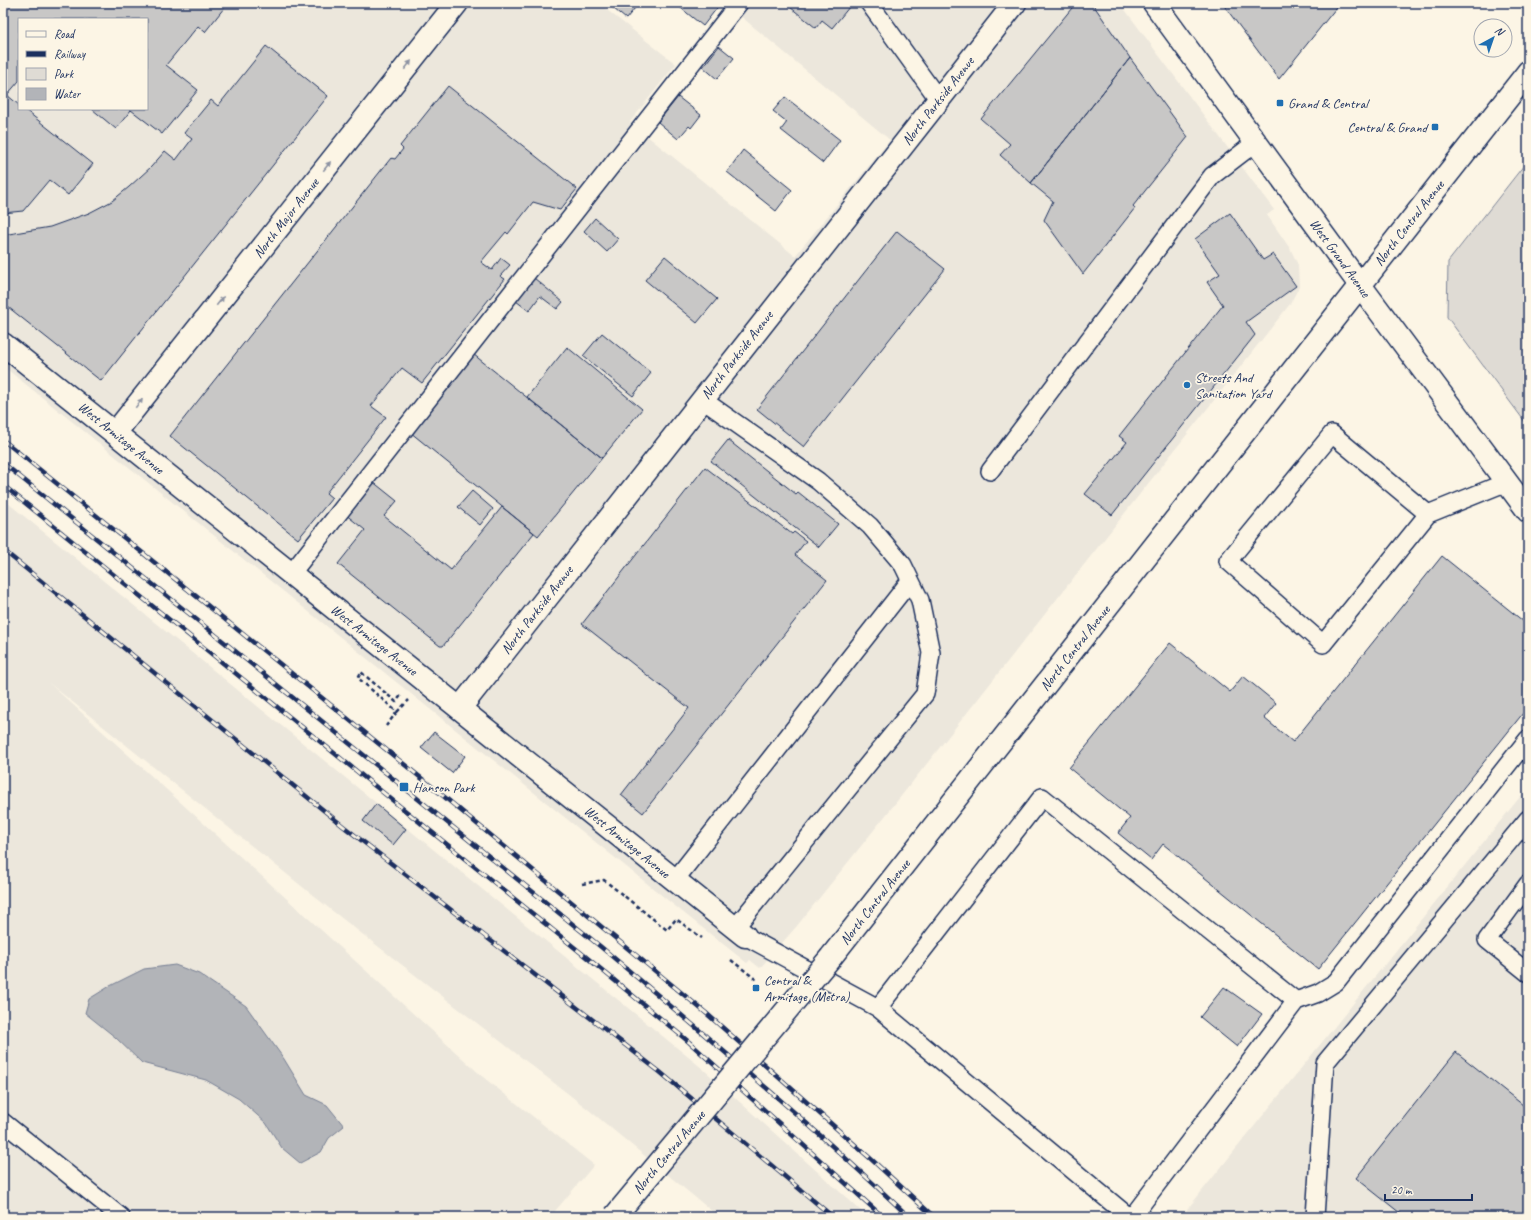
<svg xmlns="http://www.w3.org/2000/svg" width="1531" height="1220" font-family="Caveat,sans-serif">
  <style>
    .built { fill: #ece7dc; fill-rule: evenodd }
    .green { fill: #dfdbd4; stroke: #7d8599 }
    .water { fill: #b2b4b8; stroke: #767f94 }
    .building { fill: #c8c7c6; stroke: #1b2f5e }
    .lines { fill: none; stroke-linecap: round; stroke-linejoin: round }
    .lane-casing { stroke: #1b2f5e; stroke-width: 20 }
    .street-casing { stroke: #1b2f5e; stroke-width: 25 }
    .secondary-casing { stroke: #1b2f5e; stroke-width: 25 }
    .path { stroke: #1b2f5e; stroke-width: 2.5; stroke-dasharray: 4 3; stroke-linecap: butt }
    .lane { stroke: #fcf5e5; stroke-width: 17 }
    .street { stroke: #fcf5e5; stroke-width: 22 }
    .secondary { stroke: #fcf5e5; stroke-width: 22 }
    .rail-casing { stroke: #1b2f5e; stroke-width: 4.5 }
    .rail { stroke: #fcf5e5; stroke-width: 3; stroke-dasharray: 9; stroke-linecap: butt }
    .secondary-bridge-casing { stroke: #1b2f5e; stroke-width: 25; stroke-linecap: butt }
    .secondary-bridge { stroke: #fcf5e5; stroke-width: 22 }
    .oneway { fill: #8c92a2 }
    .poi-dot { fill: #1f6fb2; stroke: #fcf5e5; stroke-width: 1.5 }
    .labels { text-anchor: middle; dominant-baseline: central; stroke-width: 3.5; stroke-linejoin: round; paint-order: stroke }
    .street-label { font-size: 14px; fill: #1b2f5e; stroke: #fcf5e5 }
    .poi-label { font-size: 14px; fill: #1b2f5e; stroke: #fcf5e5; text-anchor: start }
  </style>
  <rect width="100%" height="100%" fill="#fcf5e5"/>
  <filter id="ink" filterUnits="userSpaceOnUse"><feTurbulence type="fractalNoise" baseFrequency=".025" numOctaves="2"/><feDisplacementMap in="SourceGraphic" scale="8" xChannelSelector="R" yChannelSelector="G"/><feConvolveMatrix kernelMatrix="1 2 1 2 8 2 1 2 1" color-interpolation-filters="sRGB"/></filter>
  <g filter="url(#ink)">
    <path class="built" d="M3,3H598L676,64L630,122L795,256L890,140L738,14L747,3H1120L1274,210L1267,215L1291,250L1298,265L1299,287L1290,304L906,790L796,927L760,968L750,960L747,963L685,914L3,366ZM19,19H147V109H19Z
      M3,499L703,1069L868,1217H719L589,1110L330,909L49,683L483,1077L594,1165L550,1217H3Z
      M1528,787V1217H1181Z"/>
    <path class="green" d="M1528,160V426L1447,317L1448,262Z"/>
    <path class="water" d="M175,965L199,974L246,1006L284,1059L306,1095L327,1105L344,1126L329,1138L321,1152L300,1163L282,1148L266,1123L239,1099L206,1080L142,1063L115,1037L85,1013L89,999L110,986L144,969Z"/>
    <path class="building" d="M3,3H228L205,32L198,26L166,65L198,90L162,134L131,110L116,129L92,109H147V19H19V81L7,95L19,105V109H24L93,164L68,195L49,180L23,211L3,213Z
      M607,3H639L626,19Z
      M677,3H719L720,4L703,26L676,4Z
      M785,3H846L850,6L832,28L822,20L816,28Z
      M1076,3H1092L1130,58L1031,183L1000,155L1010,144L981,119Z
      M1222,3H1340L1279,79Z
      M266,46L328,96L101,381L3,303V235L50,227L89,213L112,201L129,187L151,167L165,151L176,160L192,139L184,133L211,100L218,106Z
      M719,46L734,58L717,79L703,67Z
      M1130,58L1188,137L1133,206L1135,208L1083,274L1044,220L1053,201L1031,183Z
      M448,86L577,189L560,210L533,202L508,234L506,232L481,262L492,270L501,258L510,265L500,276L505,279L422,383L402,368L371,406L386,417L326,493L332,498L298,539L170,436L391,158L395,159L403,149L400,146Z
      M678,97L701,115L691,128L689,126L678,139L658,122Z
      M785,97L840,140L823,163L781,130L787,122L773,111Z
      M743,150L792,190L776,211L727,172Z
      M1230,213L1263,260L1273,254L1296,286L1246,322L1255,335L1112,515L1085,494L1127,442L1119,436L1223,305L1207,282L1220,274L1195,239Z
      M595,218L618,239L607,252L584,231Z
      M897,231L945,269L804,447L757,409Z
      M665,256L717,299L697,323L645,280Z
      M534,278L563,302L557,309L540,296L529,311L516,301Z
      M602,333L651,373L633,396L583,356Z
      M567,347L642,409L602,458L527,397Z
      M473,354L602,458L538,536L410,432Z
      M728,440L796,494L798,492L838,524L819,547L711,461Z
      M705,467L792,534L794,532L806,541L795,555L827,580L643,813L621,795L689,708L582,624Z
      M372,481L397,501L384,516L451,570L502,507L534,533L443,646H440L338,564L365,530L345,514Z
      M472,491L493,509L480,525L458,507Z
      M1442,556L1528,625V707L1318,969L1163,844L1151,860L1118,833L1130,818L1069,768L1170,643L1230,692L1243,676L1276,703L1264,718L1293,742Z
      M434,732L465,756L452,773L421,748Z
      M376,804L406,829L393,845L363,821Z
      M1224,987L1262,1014L1237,1047L1200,1017Z
      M1456,1052L1528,1109V1217H1405L1356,1178Z"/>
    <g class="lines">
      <defs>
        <path id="lane" d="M869,3L939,100
          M703,400L818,481L870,526L903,565L920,600L931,653L925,694L735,928
          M990,471L1212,176L1255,143
          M1428,514L1332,434L1228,561L1323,644L1428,514L1507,482
          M291,574L739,3
          M675,880L910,581
          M1528,884L1487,940L1528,973
          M745,936L878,1008L1129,1217
          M878,1008L1042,797L1296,1001L1318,993L1336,982L1528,739
          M3,1122L121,1217
          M1132,1217L1296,1001
          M1315,1217L1325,1063L1528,819"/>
        <path id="street" d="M3,344L745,936
          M115,433L457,3
          M460,708L1015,3"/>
        <path id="secondary" d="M1154,3L1360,285L1528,511
          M831,957L1528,72"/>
      </defs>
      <use href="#lane" class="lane-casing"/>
      <use href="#street" class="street-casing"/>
      <use href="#secondary" class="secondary-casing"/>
      <path class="path" d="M397,712L409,700
        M386,726L397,712L358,678L361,672L396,702L402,694
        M582,884L604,880L667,930L676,919L702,938
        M731,960L758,981"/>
      <use href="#lane" class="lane"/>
      <use href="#street" class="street"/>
      <use href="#secondary" class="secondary"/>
      <defs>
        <path id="rail" d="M3,440L436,790L706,1013L871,1159L934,1217
          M3,463L601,947C705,1035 810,1123 909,1217
          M3,485L585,956L689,1042L883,1217
          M3,550L343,826L660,1072L833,1217"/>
      </defs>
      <use href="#rail" class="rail-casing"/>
      <use href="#rail" class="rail"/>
      <defs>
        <path id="secondary-bridge" d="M615,1216L831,957"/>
      </defs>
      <use href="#secondary-bridge" class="secondary-bridge-casing"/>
      <use href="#secondary-bridge" class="secondary-bridge"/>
    </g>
    <defs><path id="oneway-solid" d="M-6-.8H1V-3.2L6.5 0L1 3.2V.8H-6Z"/></defs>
    <g class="oneway">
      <use href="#oneway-solid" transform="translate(408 65) rotate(-52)"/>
      <use href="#oneway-solid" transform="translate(327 166) rotate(-52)"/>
      <use href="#oneway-solid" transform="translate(220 301) rotate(-52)"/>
      <use href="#oneway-solid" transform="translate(139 403) rotate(-52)"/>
    </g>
  </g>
  <g class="poi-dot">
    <rect x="1276" y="99" width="8" height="8" rx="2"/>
    <rect x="1431" y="123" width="8" height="8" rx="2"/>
    <circle cx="1187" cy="385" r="4"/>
    <rect x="399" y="782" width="10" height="10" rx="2"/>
    <rect x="752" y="984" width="8" height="8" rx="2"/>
  </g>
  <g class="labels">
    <g class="street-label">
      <text transform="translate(938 101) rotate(-52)">North Parkside Avenue</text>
      <text transform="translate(286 218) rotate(-52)">North Major Avenue</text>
      <text transform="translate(1409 223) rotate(-52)">North Central Avenue</text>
      <text transform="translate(1340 258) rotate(54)">West Grand Avenue</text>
      <text transform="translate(737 355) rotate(-52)">North Parkside Avenue</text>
      <text transform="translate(121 438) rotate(39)">West Armitage Avenue</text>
      <text transform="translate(537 610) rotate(-52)">North Parkside Avenue</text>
      <text transform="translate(374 640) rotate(38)">West Armitage Avenue</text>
      <text transform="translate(1075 648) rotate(-52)">North Central Avenue</text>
      <text transform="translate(627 842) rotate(39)">West Armitage Avenue</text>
      <text transform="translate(875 902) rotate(-52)">North Central Avenue</text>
      <text transform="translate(669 1152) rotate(-50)">North Central Avenue</text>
    </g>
    <g class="poi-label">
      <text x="1288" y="103">Grand &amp; Central</text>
      <text x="1427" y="127" text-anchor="end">Central &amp; Grand</text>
      <text x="1195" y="377">Streets And<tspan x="1195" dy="16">Sanitation Yard</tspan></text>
      <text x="413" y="787">Hanson Park</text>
      <text x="764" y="980">Central &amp;<tspan x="764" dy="16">Armitage (Metra)</tspan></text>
    </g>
  </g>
  <rect width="1531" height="1220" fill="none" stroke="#fcf5e5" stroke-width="16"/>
  <rect x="8" y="8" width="1515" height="1204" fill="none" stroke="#1b2f5e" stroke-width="1.5" filter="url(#ink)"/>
  <rect x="18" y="18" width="130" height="92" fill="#fcf5e5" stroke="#a2a6af"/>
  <rect x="26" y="31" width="20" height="6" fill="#fcf5e5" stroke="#a2a6af"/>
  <text x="54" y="38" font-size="12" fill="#1b2f5e">Road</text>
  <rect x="26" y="51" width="20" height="6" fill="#1b2f5e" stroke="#a2a6af"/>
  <text x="54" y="58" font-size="12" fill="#1b2f5e">Railway</text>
  <rect x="26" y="68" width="20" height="12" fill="#dfdbd4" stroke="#a2a6af"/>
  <text x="54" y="78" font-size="12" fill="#1b2f5e">Park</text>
  <rect x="26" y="88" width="20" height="12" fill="#b2b4b8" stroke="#a2a6af"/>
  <text x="54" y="98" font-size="12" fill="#1b2f5e">Water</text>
  <g transform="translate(1493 38) rotate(40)"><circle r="19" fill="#fcf5e5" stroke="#a2a6af"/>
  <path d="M0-3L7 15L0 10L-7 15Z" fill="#1f6fb2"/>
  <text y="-6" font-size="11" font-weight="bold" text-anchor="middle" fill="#1b2f5e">N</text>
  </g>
  <path d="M1385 1194v6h87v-6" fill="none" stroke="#1b2f5e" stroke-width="2"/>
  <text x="1391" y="1194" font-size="12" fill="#1b2f5e" stroke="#fcf5e5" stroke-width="3" paint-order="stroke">20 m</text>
</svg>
